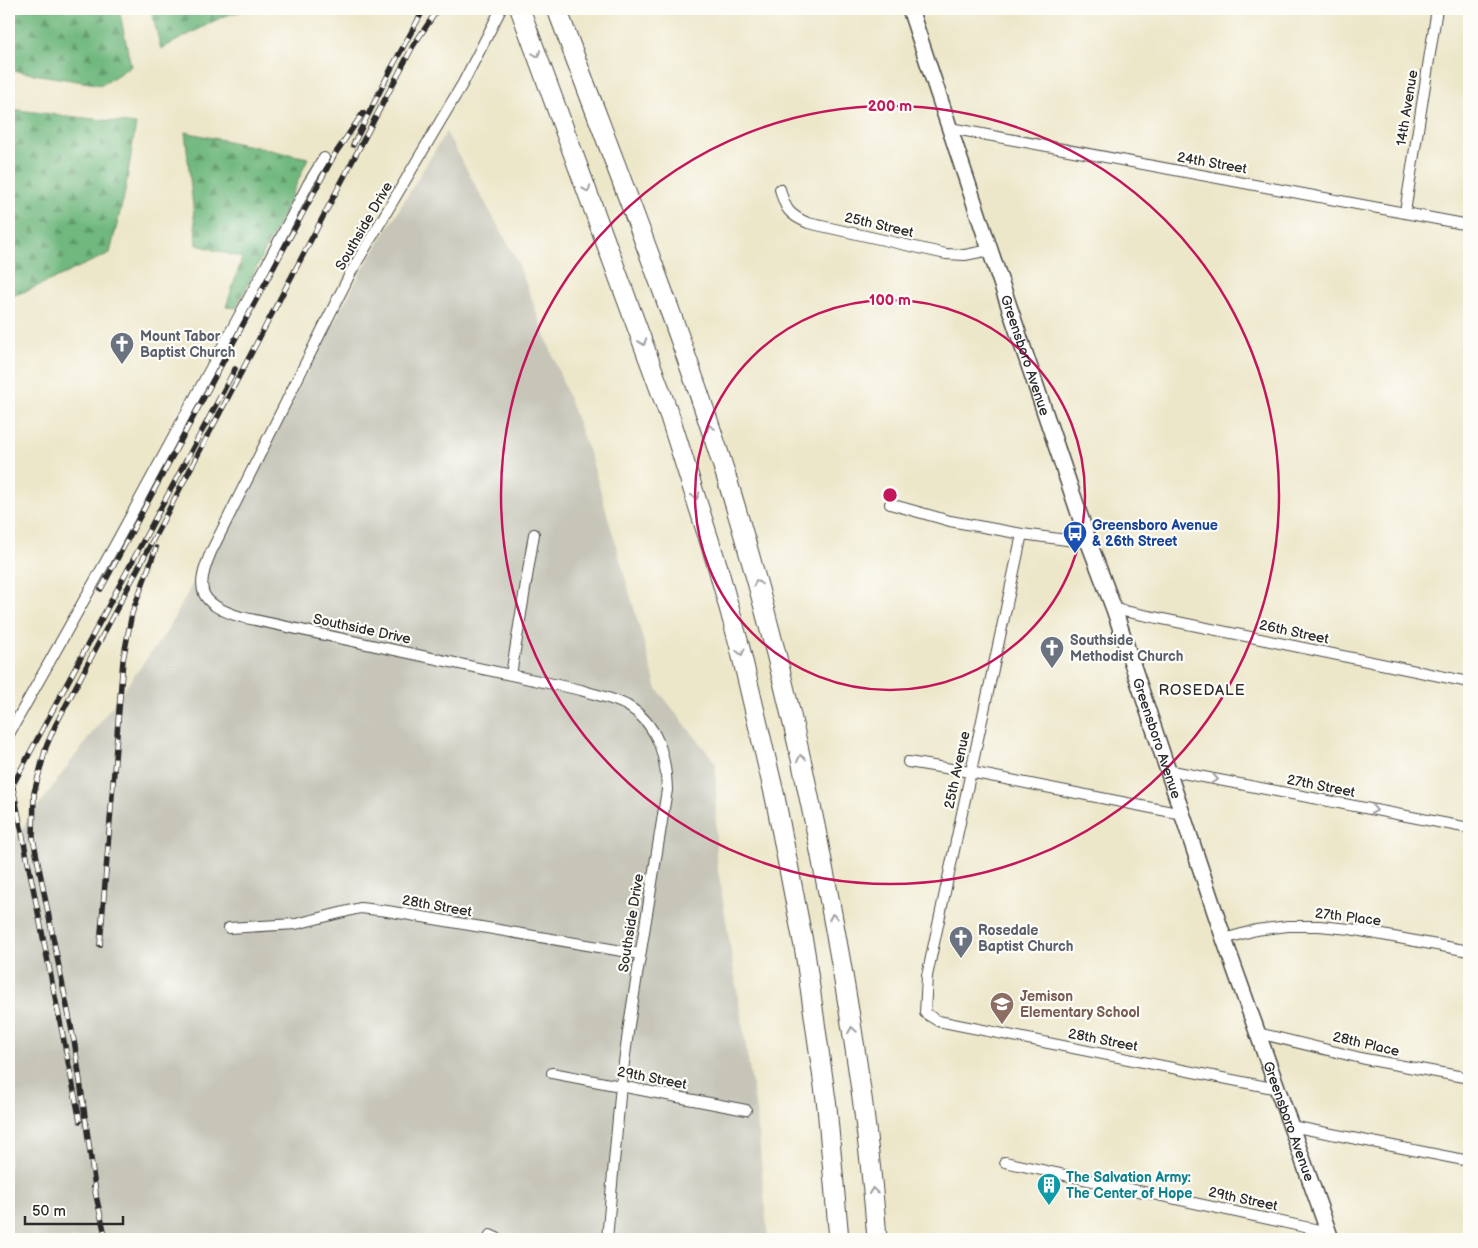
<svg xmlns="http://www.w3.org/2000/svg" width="1478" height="1248" font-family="'Balsamiq Sans',sans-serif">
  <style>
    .industrial { fill: #c6c5b8 }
    .forest { fill: url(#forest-firs); stroke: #4e7254 }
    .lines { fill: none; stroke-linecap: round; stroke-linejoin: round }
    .minor-casing { stroke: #484743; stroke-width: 12 }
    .secondary-casing { stroke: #484743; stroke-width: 18 }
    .motorway-casing { stroke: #484743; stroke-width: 21 }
    .minor { stroke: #fff; stroke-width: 10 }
    .secondary { stroke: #fff; stroke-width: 15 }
    .motorway { stroke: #fff; stroke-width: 19 }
    .rail-casing { stroke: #2b2b2b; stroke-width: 5.5 }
    .rail { stroke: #fdfcf7; stroke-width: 4; stroke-dasharray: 11; stroke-linecap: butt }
    .oneway { stroke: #a0a0a0 }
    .ring { fill: none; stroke: #c2185b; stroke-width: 2.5 }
    .labels { text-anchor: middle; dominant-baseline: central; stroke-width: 4.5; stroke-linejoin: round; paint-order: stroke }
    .street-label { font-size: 14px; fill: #2b2b2b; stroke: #fdfcf7 }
    .worship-label { font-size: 14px; font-weight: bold; fill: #5b616d; stroke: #fdfcf7; text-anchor: start }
    .transit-label { font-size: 14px; font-weight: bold; fill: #164399; stroke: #fdfcf7; text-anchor: start }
    .education-label { font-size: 14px; font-weight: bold; fill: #785e54; stroke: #fdfcf7; text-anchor: start }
    .culture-label { font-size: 14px; font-weight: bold; fill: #0d838f; stroke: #fdfcf7; text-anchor: start }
    .neighbourhood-label { font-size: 15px; letter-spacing: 1px; fill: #2b2b2b; stroke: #fdfcf7 }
    .centre { fill: #c2185b; stroke: #fdfcf7; stroke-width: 2.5 }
    .ring-label { font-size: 15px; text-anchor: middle; font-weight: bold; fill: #c2185b; stroke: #fdfcf7; stroke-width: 4.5; stroke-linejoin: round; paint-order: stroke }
  </style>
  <defs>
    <pattern id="forest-firs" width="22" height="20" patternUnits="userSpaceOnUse" patternTransform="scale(1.25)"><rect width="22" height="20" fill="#70b87e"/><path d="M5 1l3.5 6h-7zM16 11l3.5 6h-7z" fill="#5c9667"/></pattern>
  </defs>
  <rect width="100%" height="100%" fill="#fdfcf7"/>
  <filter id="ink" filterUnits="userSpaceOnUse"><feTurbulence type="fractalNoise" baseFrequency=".02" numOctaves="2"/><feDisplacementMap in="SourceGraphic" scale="10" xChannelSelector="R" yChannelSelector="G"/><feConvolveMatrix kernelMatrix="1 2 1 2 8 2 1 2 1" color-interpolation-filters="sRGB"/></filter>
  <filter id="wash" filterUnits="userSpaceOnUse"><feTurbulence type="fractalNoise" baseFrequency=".0096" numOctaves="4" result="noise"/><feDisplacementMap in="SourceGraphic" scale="20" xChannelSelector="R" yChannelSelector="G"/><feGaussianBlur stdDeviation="1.12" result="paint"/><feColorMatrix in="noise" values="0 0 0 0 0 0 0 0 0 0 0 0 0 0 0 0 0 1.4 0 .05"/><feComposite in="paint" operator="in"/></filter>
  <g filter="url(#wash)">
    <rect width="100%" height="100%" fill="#ede7ca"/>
    <path class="industrial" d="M446,132L518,262L592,461L657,689L716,763V857L757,1116L768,1239H9V846L167,631L360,274Z"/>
    <path class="forest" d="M9,9H119L131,66L102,85L9,70Z
      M151,9H249L224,16L161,49Z
      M9,109L136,124L125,192L110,253L29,290L9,297Z
      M185,132L308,158L282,217L236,308L226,307L242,258L197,245Z"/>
  </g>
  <g filter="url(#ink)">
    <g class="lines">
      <defs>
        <path id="minor" d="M501,9L463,83L351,272L211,552C194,591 200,604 241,617L581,690C596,695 612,698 626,705C658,723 666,756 667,790L629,1025L621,1085L607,1239
          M950,128L1469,225
          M780,189C785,209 789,215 808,223L946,254L965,255L990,250
          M1405,212L1437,9
          M890,504L950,521L1022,534L1089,543
          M1022,534L927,976L925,1013L938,1021L1278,1089
          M1114,609L1469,682
          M511,675L534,534
          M9,734L115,545L265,268L308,184L324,158
          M908,762L970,772L1182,814
          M1167,770L1469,828
          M229,928L296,924L360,908L387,911L640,954
          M1224,939L1256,930L1288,926H1319L1350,929L1469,951
          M1258,1033L1365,1059L1469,1078
          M552,1073L746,1110
          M1291,1126L1469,1161
          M1005,1162L1328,1232
          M490,1235L499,1239"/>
        <g id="secondary">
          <path id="s1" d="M910,9L990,250L1089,543L1114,609L1224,939L1331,1239"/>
        </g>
        <path id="motorway" d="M520,9L670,417L718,568L739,644L775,797L805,952L827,1107L839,1239
          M557,9C615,165 677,320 727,479C770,618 804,760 830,903C851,1014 869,1126 877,1239"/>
      </defs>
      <use href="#minor" class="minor-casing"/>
      <use href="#secondary" class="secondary-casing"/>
      <use href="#motorway" class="motorway-casing"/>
      <use href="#minor" class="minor"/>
      <use href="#secondary" class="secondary"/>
      <use href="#motorway" class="motorway"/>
      <defs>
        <path id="rail" d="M353,145L391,69L424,9
          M101,589L319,183L335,154L363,113
          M9,768L80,1121
          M9,792L235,369
          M100,945L123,660L132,613L156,548
          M94,1187L106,1239
          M96,1194L75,1046L33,838L34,793L46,747L55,726L413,46L438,9"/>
      </defs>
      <use href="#rail" class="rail-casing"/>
      <use href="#rail" class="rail"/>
    </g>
    <defs><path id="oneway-chevron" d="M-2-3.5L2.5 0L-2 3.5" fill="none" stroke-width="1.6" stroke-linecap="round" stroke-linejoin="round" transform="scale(1.25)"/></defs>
    <g class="oneway">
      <use href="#oneway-chevron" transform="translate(537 54) rotate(69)"/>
      <use href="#oneway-chevron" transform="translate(587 189) rotate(70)"/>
      <use href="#oneway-chevron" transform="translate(643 342) rotate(70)"/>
      <use href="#oneway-chevron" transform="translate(710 428) rotate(-108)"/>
      <use href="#oneway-chevron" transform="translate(696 496) rotate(73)"/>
      <use href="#oneway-chevron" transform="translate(757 583) rotate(-105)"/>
      <use href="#oneway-chevron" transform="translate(741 652) rotate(76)"/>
      <use href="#oneway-chevron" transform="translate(801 758) rotate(-102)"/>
      <use href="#oneway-chevron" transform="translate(1215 779) rotate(11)"/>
      <use href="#oneway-chevron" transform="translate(1374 810) rotate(11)"/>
      <use href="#oneway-chevron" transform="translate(833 917) rotate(-101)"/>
      <use href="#oneway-chevron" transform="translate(852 1030) rotate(-99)"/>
      <use href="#oneway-chevron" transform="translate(873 1191) rotate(-96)"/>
    </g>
  </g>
  <g class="ring">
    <circle cx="890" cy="495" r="195"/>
    <circle cx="890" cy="495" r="389"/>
  </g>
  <defs>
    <symbol id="church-pin" viewBox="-11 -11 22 30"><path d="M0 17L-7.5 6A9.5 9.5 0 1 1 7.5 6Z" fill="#6b7280" stroke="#fdfcf7"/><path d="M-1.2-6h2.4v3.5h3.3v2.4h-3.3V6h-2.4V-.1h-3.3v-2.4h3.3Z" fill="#fff"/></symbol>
    <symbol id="bus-pin" viewBox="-11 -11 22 30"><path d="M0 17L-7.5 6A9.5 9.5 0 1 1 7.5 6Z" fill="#1a4fb4" stroke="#fdfcf7"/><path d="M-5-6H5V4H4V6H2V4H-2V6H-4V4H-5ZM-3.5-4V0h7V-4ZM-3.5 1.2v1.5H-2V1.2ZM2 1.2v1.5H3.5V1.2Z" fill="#fff"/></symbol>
    <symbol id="school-pin" viewBox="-11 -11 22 30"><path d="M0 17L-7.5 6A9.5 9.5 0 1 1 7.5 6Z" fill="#8d6e63" stroke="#fdfcf7"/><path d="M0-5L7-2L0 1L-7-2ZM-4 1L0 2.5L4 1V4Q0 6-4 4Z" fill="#fff"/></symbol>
    <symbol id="building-pin" viewBox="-11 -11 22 30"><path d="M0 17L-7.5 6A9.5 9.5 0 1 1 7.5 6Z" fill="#0f9aa8" stroke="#fdfcf7"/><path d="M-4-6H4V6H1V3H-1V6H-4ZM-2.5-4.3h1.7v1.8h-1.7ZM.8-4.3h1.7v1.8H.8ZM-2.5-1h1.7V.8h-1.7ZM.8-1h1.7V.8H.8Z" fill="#fff"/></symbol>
  </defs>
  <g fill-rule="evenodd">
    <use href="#church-pin" x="108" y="330" width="28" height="38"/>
    <use href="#bus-pin" x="1061" y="519" width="28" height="38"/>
    <use href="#church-pin" x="1038" y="634" width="28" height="38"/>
    <use href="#church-pin" x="947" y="924" width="28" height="38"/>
    <use href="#school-pin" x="988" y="990" width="28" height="38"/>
    <use href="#building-pin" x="1035" y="1171" width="28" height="38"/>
  </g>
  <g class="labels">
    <g class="street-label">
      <text transform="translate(1407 108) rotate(-81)">14th Avenue</text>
      <text transform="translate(1212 163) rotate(10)">24th Street</text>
      <text transform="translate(879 225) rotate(13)">25th Street</text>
      <text transform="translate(364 226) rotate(-60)">Southside Drive</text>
      <text stroke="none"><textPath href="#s1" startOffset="365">Greensboro Avenue</textPath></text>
      <text transform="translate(362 629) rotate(12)">Southside Drive</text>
      <text transform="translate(1294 632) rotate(12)">26th Street</text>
      <text stroke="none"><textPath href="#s1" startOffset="770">Greensboro Avenue</textPath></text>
      <text transform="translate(957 770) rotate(-78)">25th Avenue</text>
      <text transform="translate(1321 786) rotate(11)">27th Street</text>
      <text transform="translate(437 906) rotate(10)">28th Street</text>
      <text transform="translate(1348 917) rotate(7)">27th Place</text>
      <text transform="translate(631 923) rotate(-81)">Southside Drive</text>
      <text transform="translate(1103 1040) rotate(11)">28th Street</text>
      <text transform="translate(1366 1044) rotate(13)">28th Place</text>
      <text transform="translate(652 1078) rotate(11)">29th Street</text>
      <text stroke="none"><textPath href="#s1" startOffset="1175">Greensboro Avenue</textPath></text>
      <text transform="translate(1243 1199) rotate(12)">29th Street</text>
    </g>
    <g class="worship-label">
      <text x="140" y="336">Mount Tabor<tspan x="140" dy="16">Baptist Church</tspan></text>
      <text x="1070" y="640">Southside<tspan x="1070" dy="16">Methodist Church</tspan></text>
      <text x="978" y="930">Rosedale<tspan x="978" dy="16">Baptist Church</tspan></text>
    </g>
    <g class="transit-label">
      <text x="1092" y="525">Greensboro Avenue<tspan x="1092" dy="16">&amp; 26th Street</tspan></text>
    </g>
    <g class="education-label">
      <text x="1020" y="996">Jemison<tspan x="1020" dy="16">Elementary School</tspan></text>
    </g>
    <g class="culture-label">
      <text x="1066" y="1177">The Salvation Army:<tspan x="1066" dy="16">The Center of Hope</tspan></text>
    </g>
    <g class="neighbourhood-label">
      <text x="1202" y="690">ROSEDALE</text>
    </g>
  </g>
  <circle cx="890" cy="495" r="8" class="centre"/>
  <g class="ring-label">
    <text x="890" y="111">200 m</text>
    <text x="890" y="305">100 m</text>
  </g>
  <rect width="1478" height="1248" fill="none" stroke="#fdfcf7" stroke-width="30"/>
  <path d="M25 1216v8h98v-8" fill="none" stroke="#2b2b2b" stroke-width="2.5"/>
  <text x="32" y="1216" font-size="15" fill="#2b2b2b" stroke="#fdfcf7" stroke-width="4" paint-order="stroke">50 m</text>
</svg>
